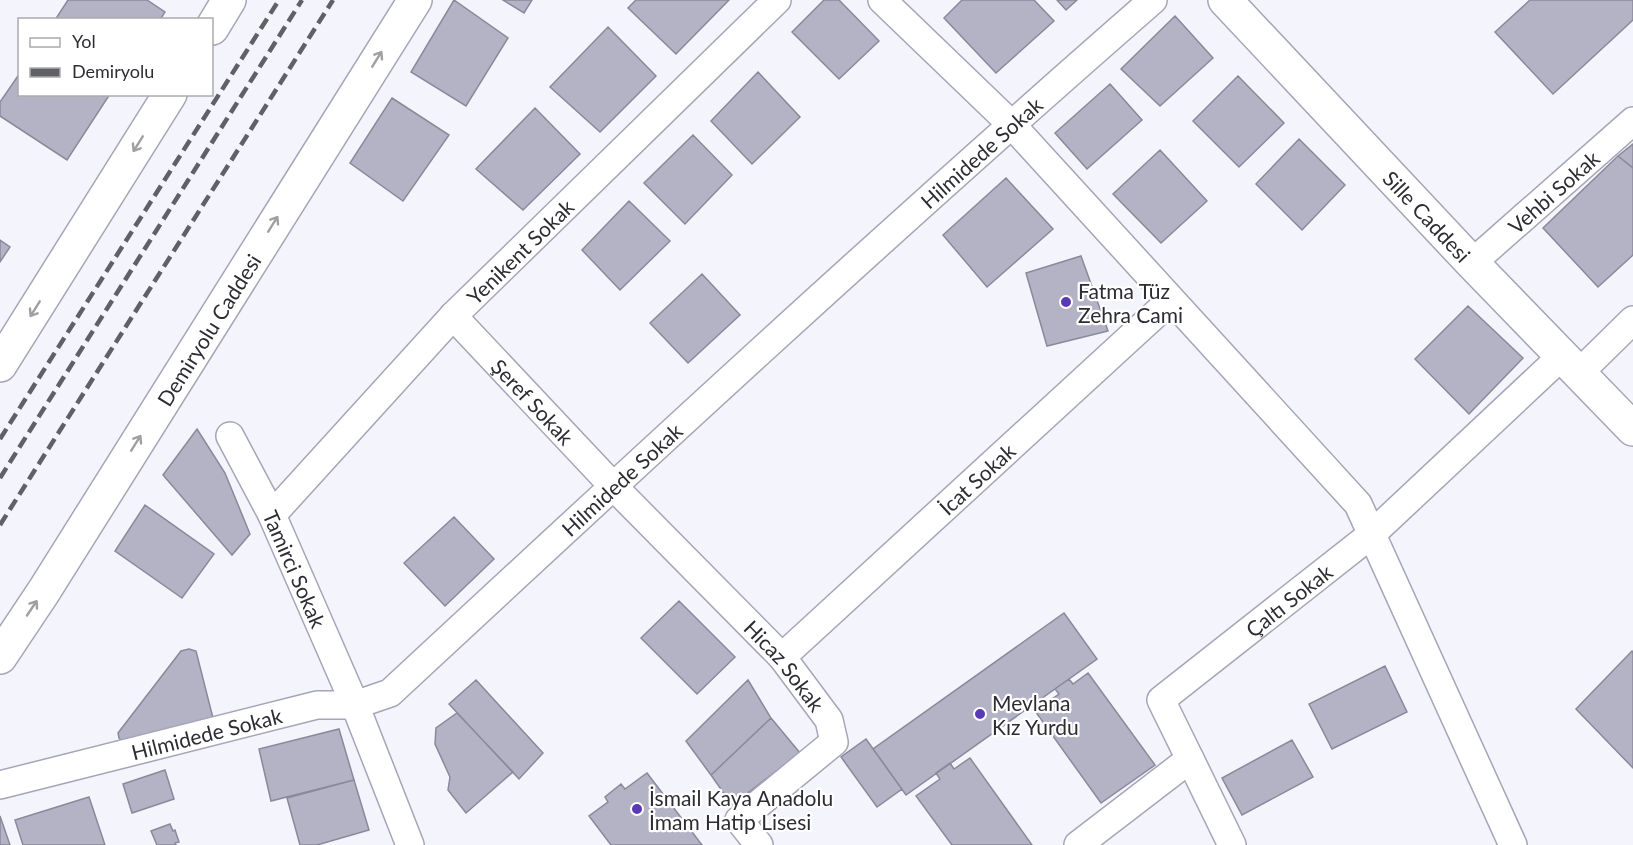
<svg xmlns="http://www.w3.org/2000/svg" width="1633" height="845" font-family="Lato,sans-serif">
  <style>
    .building { fill: #b4b3c6; stroke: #8a899b; stroke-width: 1.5 }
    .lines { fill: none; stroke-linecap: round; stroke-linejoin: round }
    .minor-casing { stroke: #a6a5b8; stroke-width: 30 }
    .tertiary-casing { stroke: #a6a5b8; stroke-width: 36 }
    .secondary-casing { stroke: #a6a5b8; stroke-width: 36 }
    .minor { stroke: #fff; stroke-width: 27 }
    .tertiary { stroke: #fff; stroke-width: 33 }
    .secondary { stroke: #fff; stroke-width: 33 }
    .rail { stroke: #606067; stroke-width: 4.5; stroke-dasharray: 12 6; stroke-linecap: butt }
    .oneway { stroke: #a0a0a3 }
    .poi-dot { fill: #583bb3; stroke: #fff; stroke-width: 2 }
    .labels { text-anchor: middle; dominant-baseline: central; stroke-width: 4.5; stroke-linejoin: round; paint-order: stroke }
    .street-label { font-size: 21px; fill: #2d2c33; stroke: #fff }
    .poi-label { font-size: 21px; fill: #2d2c33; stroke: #fff; text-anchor: start }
  </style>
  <rect width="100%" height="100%" fill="#f4f4fc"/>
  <path class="building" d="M68,0H147L165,12L160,20H55Z
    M454,0L508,38L466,106L411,72Z
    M503,0H532L524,13Z
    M636,0H729L676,54L628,8Z
    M824,0H839L879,41L839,79L792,32Z
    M962,0H1034L1054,21L996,73L944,18Z
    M1057,0H1077L1066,10Z
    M1530,0H1633V20L1553,94L1495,32Z
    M1175,16L1213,58L1160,106L1121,69Z
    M608,27L656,76L600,132L550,87Z
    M758,72L800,117L752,164L711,121Z
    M20,73V94H110L67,160L0,116V102Z
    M1238,76L1284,123L1239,167L1193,121Z
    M1110,84L1142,120L1087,169L1055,133Z
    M392,98L449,135L403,201L350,163Z
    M535,108L580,154L523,210L476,169Z
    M693,135L732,175L685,224L644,183Z
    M1299,139L1345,185L1302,230L1256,184Z
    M1633,144V168L1618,156Z
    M1160,150L1207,201L1161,243L1113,194Z
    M1618,156L1633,168V255L1598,287L1543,228Z
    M1006,178L1053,229L987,287L943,235Z
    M629,201L670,241L620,290L582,250Z
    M0,240L10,247L0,262Z
    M1081,256L1108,331L1047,346L1026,273Z
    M702,274L740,315L688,363L650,323Z
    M1468,306L1523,358L1469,414L1415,359Z
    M197,429L225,473L250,534L232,555L163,475Z
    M145,505L214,554L182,598L115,551Z
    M454,517L494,559L445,606L404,563Z
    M679,601L735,657L697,694L641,638Z
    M1064,613L1097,659L906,795L873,749Z
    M189,649L196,651L214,722L125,743L119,738L118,733L181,651Z
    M1632,651L1633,653V768L1576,709Z
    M1385,666L1407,712L1332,749L1309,704Z
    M1088,673L1155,765L1101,803L1035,711L1059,694L1055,689L1069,679L1073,684Z
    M476,680L543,753L519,779L449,704Z
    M748,680L771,718L711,775L686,741Z
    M457,713L513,772L466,813L448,790L450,777L435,744L436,728Z
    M771,718L800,753L732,805L711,775Z
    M339,729L354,780L271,801L259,749Z
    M866,739L902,789L877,807L841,757Z
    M1292,740L1313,777L1242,815L1222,778Z
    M970,758L1032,845H952L916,796L940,779L936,773L950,763L954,769Z
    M165,770L174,799L132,813L123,784Z
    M647,773L702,845H611L589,816L608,802L605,797L621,784L625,789Z
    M354,780L369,830L317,845H300L287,798Z
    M89,797L105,845H23L15,820Z
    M0,816L10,845H0Z
    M170,824L173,831L175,830L179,842L175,843L176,845H157L151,831Z"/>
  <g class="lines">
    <defs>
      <g id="minor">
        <path d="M882,0L1011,124L1358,504L1513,845"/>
        <path id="s1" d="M1472,263L1633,121"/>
        <path id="s2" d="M453,316L613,486L782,657L829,720L834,742L739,820L759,845"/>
        <path d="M1579,373L1633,320"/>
        <path id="s3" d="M230,436L272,515L355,705L410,845"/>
        <path id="s4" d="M272,515L453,316L777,0"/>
        <path id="s5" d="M782,657L1171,300"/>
        <path d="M1190,759L1232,845"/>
        <path id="s6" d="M0,785L317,705H355L390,693C642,459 894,226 1153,0"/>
        <path id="s7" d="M1078,845L1190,759L1161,700L1372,534L1563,355"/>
      </g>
      <g id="tertiary">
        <path id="s8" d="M1225,0L1472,263L1633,429"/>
      </g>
      <g id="secondary">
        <path d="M212,28L229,0"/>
        <path d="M0,365L170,94"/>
        <path id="s9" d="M0,657L44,591L415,0"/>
      </g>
    </defs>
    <use href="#minor" class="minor-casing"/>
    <use href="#tertiary" class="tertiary-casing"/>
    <use href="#secondary" class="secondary-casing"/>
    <use href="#minor" class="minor"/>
    <use href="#tertiary" class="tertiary"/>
    <use href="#secondary" class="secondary"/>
    <path class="rail" d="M0,439L279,0
      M0,478L302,0
      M0,525L333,0"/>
  </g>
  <defs><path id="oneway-shaft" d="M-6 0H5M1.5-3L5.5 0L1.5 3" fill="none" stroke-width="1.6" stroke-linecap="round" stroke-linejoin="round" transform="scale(1.5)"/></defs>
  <g class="oneway">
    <use href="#oneway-shaft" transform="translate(377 59) rotate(-58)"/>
    <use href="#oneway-shaft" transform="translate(138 144) rotate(122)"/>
    <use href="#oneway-shaft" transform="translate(273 224) rotate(-58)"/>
    <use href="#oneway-shaft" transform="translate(35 309) rotate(122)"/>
    <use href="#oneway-shaft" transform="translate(136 443) rotate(-58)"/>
    <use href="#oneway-shaft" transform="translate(32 608) rotate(-56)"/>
  </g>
  <g class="poi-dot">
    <circle cx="1066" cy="302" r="6"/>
    <circle cx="980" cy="714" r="6"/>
    <circle cx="637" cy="809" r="6"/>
  </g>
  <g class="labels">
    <g class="street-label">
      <text stroke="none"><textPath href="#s6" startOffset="1203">Hilmidede Sokak</textPath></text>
      <text stroke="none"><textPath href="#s1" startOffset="108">Vehbi Sokak</textPath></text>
      <text stroke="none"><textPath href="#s8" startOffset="296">Sille Caddesi</textPath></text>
      <text stroke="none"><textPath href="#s4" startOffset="362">Yenikent Sokak</textPath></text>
      <text stroke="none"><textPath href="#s9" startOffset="388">Demiryolu Caddesi</textPath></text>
      <text stroke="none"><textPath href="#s2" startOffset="117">Şeref Sokak</textPath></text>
      <text stroke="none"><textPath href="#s5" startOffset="264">İcat Sokak</textPath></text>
      <text stroke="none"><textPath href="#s6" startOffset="717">Hilmidede Sokak</textPath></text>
      <text stroke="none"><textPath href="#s3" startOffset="148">Tamirci Sokak</textPath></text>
      <text stroke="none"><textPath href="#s7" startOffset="369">Çaltı Sokak</textPath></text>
      <text stroke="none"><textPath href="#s2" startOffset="482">Hicaz Sokak</textPath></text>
      <text stroke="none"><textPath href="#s6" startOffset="213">Hilmidede Sokak</textPath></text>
    </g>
    <g class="poi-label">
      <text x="1078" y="290">Fatma Tüz<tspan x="1078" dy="24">Zehra Cami</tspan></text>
      <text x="992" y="702">Mevlana<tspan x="992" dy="24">Kız Yurdu</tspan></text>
      <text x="649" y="797">İsmail Kaya Anadolu<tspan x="649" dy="24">İmam Hatip Lisesi</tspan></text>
    </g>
  </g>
  <rect x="18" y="18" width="195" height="78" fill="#ffffff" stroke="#ababad" stroke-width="1.5"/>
  <rect x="30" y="38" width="30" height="9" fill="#ffffff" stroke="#ababad" stroke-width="1.5"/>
  <text x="72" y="48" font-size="18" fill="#2d2c33">Yol</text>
  <rect x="30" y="68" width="30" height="9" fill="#606067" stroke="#ababad" stroke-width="1.5"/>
  <text x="72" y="78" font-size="18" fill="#2d2c33">Demiryolu</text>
</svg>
